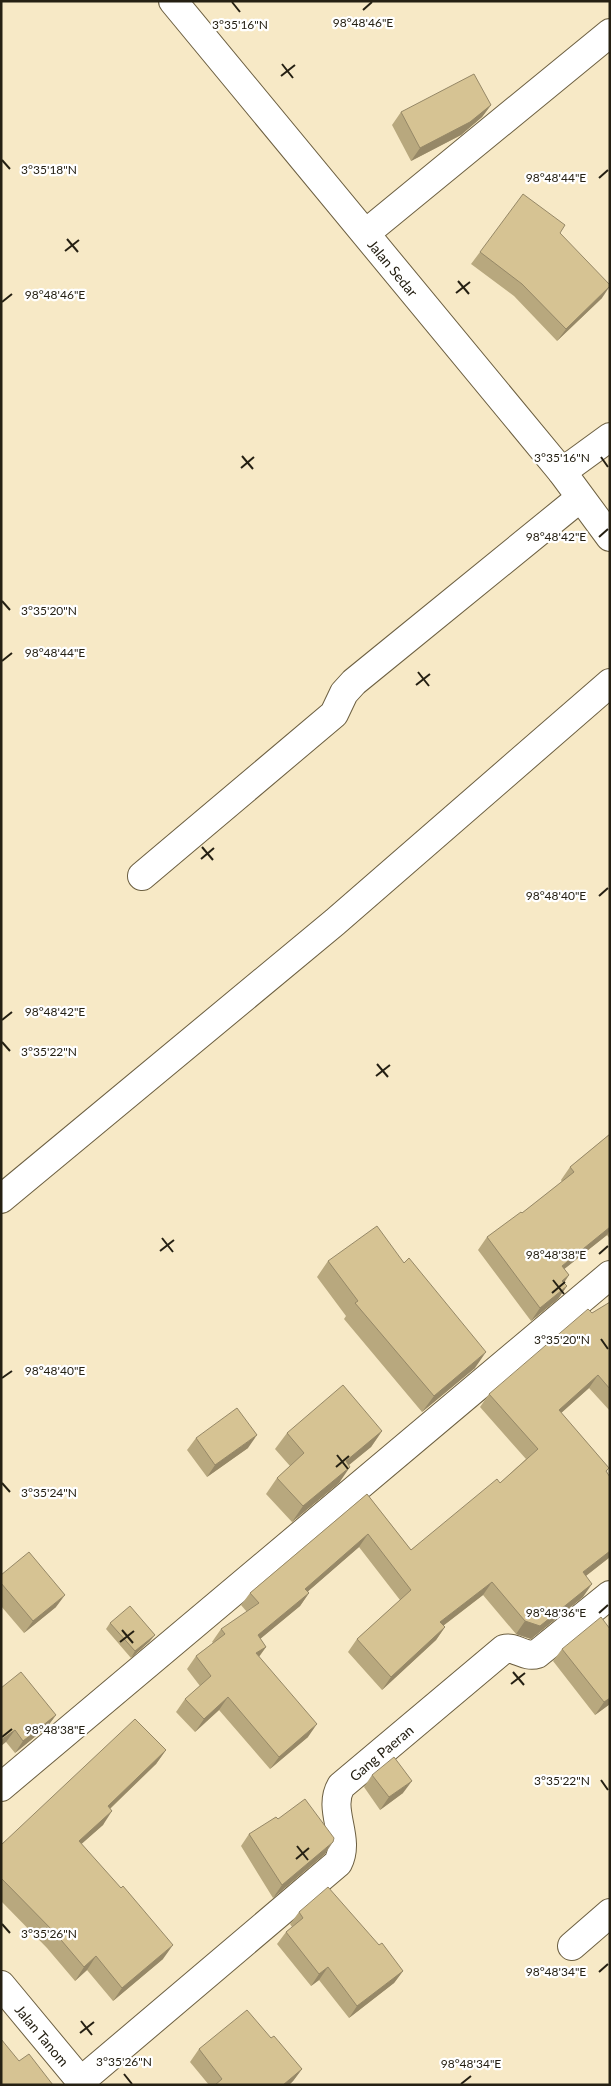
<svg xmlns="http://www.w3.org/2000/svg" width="611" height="2086" font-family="Lato,sans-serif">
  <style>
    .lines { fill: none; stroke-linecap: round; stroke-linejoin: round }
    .minor-casing { stroke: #6c5f41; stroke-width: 30 }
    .minor { stroke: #fff; stroke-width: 28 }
    .wall { fill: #b8a87e }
    .shaded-wall { fill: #968867 }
    .building { fill: #d6c393; stroke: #968867 }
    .ticks { fill: none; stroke: #252013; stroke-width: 2 }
    .labels { text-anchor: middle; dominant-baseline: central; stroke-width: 4.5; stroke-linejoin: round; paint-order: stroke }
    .street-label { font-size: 14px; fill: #252013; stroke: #fff }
    .ticks-label { font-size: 12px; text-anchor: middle; fill: #252013; stroke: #fff; stroke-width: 4.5; stroke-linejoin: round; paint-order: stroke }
  </style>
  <rect width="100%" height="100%" fill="#f7e9c6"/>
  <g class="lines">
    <defs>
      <g id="minor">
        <path id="s1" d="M173,1L562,472L610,537"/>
        <path d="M366,233L610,33"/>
        <path d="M562,472L610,437"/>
        <path d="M142,876L334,714L344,693L354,682L580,498"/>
        <path d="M1,1199L335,922L610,683"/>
        <path d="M1,1787L610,1275"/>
        <path d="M572,1946L610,1913"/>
        <path id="s2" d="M1,1985L84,2085"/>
        <path id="s3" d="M81,2081L338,1863C351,1838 327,1810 341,1786L504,1649C515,1646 525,1658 537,1654L610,1595"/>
      </g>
    </defs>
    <use href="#minor" class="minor-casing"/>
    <use href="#minor" class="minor"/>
  </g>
  <path class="wall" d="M491,105L482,117L461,135L411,161L392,125L401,112Z
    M560,233L602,298L557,341L514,296L471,264L480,252Z
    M610,1134V1239L607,1235L564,1269L569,1275L564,1283L567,1286L558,1299L531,1321L478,1250L487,1237L522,1213L562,1182L561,1180L570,1167Z
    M328,1261L475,1368L422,1412L344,1319L346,1316L317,1277Z
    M610,1302V1411L589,1388L561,1413L609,1468L606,1472L610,1477V1557L586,1576L583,1597L531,1639L516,1634L483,1595L443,1626L445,1627L436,1640L382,1690L348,1652L357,1639L400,1600L359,1547L308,1591L309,1593L300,1606L260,1639L266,1647L259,1657L308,1737L270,1769L219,1710L195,1732L176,1712L185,1699L200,1686L187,1669L196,1656L213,1643L212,1642L221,1629L247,1612L241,1605L250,1593L367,1494L411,1550L500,1483L526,1459L480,1407L489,1394L592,1313Z
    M382,1431L371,1447L349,1465L339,1483L292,1522L266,1494L277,1478L290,1466L275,1449L287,1433Z
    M196,1438L248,1448L207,1477L187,1450Z
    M1,1575L56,1607L24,1633L1,1606Z
    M110,1623L150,1641L131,1658L106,1629Z
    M562,1649L610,1704L595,1715L553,1661Z
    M1,1688L56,1715L47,1727L15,1753L6,1742Z
    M166,1750L156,1764L110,1809L103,1825L81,1844L163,1959L113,2001L87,1970L75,1981L47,1948L1,1901V1845Z
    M372,1775L403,1793L380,1810L364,1787Z
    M249,1834L325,1854L273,1898L241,1846Z
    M299,1912L379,1945L403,1971L394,1983L349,2018L319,1980L311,1986L277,1944L286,1932L292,1927L290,1924Z
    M271,2038L302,2069L293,2081L289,2085H209L190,2062L199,2049Z"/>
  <path class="shaded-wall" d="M491,105L482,117L461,135L411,161L420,148Z
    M610,286L602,298L557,341L566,329Z
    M610,1227V1230L607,1235L553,1278L562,1266Z
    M569,1275L560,1288L562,1281Z
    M567,1286L558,1299L531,1321L540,1308Z
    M486,1352L475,1368L422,1412L434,1396Z
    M598,1375L589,1388L550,1423L559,1410Z
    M382,1431L371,1447L334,1477L346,1461Z
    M257,1435L248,1448L207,1477L215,1465Z
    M350,1467L339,1483L292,1522L303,1506Z
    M368,1534L359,1547L297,1601L305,1589Z
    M610,1551V1557L574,1585L583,1572Z
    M492,1582L483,1595L431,1635L440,1622Z
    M592,1584L583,1597L531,1639L516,1634L525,1621Z
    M309,1593L300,1606L249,1648L258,1635Z
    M65,1595L56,1607L24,1633L33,1621Z
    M445,1627L436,1640L382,1690L391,1677Z
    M155,1635L150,1641L131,1658L135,1651Z
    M266,1647L257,1659L256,1653Z
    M228,1697L219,1710L195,1732L204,1719Z
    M610,1698V1704L595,1715L604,1702Z
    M56,1715L47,1727L15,1753L23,1741Z
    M317,1724L308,1737L270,1769L279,1757Z
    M15,1730L6,1742L1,1746V1740Z
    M166,1750L156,1764L98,1820L108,1806Z
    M412,1781L403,1793L380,1810L389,1797Z
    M112,1811L103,1825L69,1855L79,1841Z
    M333,1842L325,1854L273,1898L282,1885Z
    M173,1945L163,1959L113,2001L122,1988Z
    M96,1956L87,1970L75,1981L84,1967Z
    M328,1967L319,1980L311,1986L319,1974Z
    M403,1971L394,1983L349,2018L357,2006Z
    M302,2069L293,2081L289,2085H283Z"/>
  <path class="building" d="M474,74L491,105L470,122L420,148L401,112Z
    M523,194L565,225L560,233L610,285V286L566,329L522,284L480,252Z
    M610,1134V1227L562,1266L569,1275L562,1281L567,1286L540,1308L487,1237L521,1212L522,1213L574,1172L570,1167Z
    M377,1226L404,1263L409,1258L486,1352L434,1396L355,1303L358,1301L328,1261Z
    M610,1302V1389L598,1375L559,1410L609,1468L606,1471L610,1477V1551L583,1572L592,1584L540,1626L525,1621L492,1582L440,1622L445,1627L391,1677L357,1639L411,1590L368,1534L305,1589L309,1593L258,1635L266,1647L256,1653L317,1724L279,1757L228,1697L204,1719L185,1699L211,1676L196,1656L225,1634L221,1629L259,1603L250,1593L367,1494L411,1550L497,1479L500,1483L538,1449L489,1394L588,1309L592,1313Z
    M343,1385L382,1431L346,1461L350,1467L303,1506L277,1478L304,1453L287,1433Z
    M237,1408L257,1435L215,1465L196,1438Z
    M29,1552L65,1595L33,1621L1,1583V1575Z
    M130,1606L155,1635L135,1651L110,1623Z
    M601,1617L610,1629V1698L604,1702L562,1649Z
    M21,1672L56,1715L23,1741L15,1730L1,1740V1688Z
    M135,1719L166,1750L108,1806L112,1811L79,1841L121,1888L123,1886L173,1945L122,1988L96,1956L84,1967L56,1934L1,1878V1845Z
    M394,1757L412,1781L389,1797L372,1775Z
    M305,1799L334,1838L333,1842L282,1885L249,1834L276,1817L278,1819Z
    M328,1887L379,1945L382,1943L403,1971L357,2006L328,1967L319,1974L286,1932L303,1918L299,1912Z
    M247,2010L271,2038L274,2036L302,2069L283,2085H215L222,2079L199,2049Z
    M1,2039L19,2061L29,2054L53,2085H1Z"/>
  <path class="ticks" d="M232,2L240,12M363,10L372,2M282,64L293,78M281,76L295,65M2,160L10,169M599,178L608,170M67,239L78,252M65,251L79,240M458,281L469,294M456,293L470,282M2,302L12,294M242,456L253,469M601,457L608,467M241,468L254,457M599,537L608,529M2,601L10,610M2,661L12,653M418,672L429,686M416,685L430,674M202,847L213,860M201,859L214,848M599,896L608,888M2,1020L12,1012M2,1042L10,1051M377,1064L388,1077M376,1076L390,1065M162,1238L173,1252M160,1251L174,1240M599,1254L608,1246M553,1280L564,1294M552,1293L565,1282M601,1339L608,1349M2,1378L12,1371M337,1455L348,1469M336,1467L349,1456M2,1483L10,1492M599,1613L608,1605M122,1630L133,1643M120,1642L134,1631M513,1672L524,1685M511,1684L525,1673M2,1737L12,1729M601,1780L608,1790M297,1846L308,1860M296,1859L309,1848M2,1924L10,1933M599,1972L608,1964M81,2021L92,2035M80,2033L94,2022M124,2074L132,2084M461,2084L471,2076"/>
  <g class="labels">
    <g class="street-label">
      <text stroke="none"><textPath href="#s1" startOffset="346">Jalan Sedar</textPath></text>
      <text stroke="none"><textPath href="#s3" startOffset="468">Gang Paeran</textPath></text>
      <text stroke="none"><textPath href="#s2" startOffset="65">Jalan Tanom</textPath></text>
    </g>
  </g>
  <g class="ticks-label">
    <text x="363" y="27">98°48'46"E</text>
    <text x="240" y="29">3°35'16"N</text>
    <text x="49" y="174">3°35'18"N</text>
    <text x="556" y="182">98°48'44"E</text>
    <text x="55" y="299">98°48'46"E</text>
    <text x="562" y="462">3°35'16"N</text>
    <text x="556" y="541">98°48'42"E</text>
    <text x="49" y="615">3°35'20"N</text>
    <text x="55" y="657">98°48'44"E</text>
    <text x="556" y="900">98°48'40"E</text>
    <text x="55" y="1016">98°48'42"E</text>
    <text x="49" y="1056">3°35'22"N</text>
    <text x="556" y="1259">98°48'38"E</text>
    <text x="562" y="1344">3°35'20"N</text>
    <text x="55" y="1375">98°48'40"E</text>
    <text x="49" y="1497">3°35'24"N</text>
    <text x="556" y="1617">98°48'36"E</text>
    <text x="55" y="1734">98°48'38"E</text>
    <text x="562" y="1785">3°35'22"N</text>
    <text x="49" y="1938">3°35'26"N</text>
    <text x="556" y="1976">98°48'34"E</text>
    <text x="124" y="2066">3°35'26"N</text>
    <text x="471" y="2068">98°48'34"E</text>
  </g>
  <rect width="611" height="2086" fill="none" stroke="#252013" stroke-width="5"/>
</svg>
